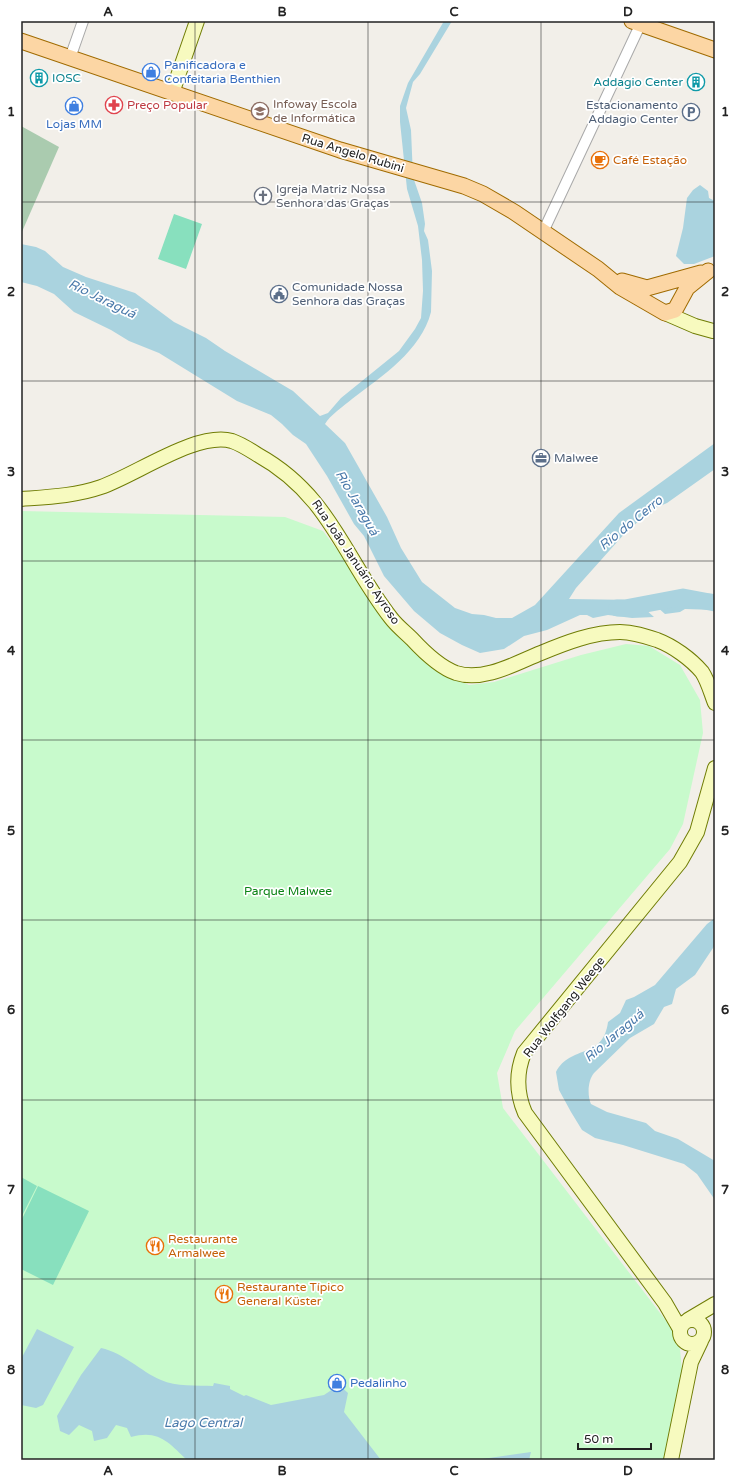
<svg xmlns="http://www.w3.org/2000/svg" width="736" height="1481" font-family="'Varela Round',sans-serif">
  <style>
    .cemetery { fill: #aacbaf }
    .park { fill: #c8facc }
    .pitch { fill: #88e0be }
    .water { fill: #aad3df }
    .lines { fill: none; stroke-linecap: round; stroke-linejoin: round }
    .river { stroke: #aad3df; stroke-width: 17 }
    .street-casing { stroke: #a9a9a9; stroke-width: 12 }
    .secondary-casing { stroke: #707d05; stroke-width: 16 }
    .primary-casing { stroke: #a06b00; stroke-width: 17 }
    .street { stroke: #fff; stroke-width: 10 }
    .secondary { stroke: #f7fabf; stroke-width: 14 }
    .primary { stroke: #fcd6a4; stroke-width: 15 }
    .grid { fill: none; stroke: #222; stroke-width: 1; stroke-opacity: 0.55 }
    .labels { text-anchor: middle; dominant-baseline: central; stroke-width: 3.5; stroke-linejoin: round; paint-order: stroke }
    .shop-label { font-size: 12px; fill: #366cbe; stroke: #fff; text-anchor: start }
    .culture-label { font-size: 12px; fill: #0d838f; stroke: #fff; text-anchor: start }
    .education-label { font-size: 12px; fill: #785e54; stroke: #fff; text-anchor: start }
    .health-label { font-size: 12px; fill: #be3a42; stroke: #fff; text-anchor: start }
    .service-label { font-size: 12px; fill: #4e5e75; stroke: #fff; text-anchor: start }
    .street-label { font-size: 12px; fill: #222; stroke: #fff }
    .food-label { font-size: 12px; fill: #c56008; stroke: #fff; text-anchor: start }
    .worship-label { font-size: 12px; fill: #5b616d; stroke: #fff; text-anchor: start }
    .park-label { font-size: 12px; fill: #0c8416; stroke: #fff }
    .water-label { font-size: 13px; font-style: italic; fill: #4a7aab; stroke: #fff }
    .neatline { fill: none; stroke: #222; stroke-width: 1.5 }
    .grid-label { font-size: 13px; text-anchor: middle; font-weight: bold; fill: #222 }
  </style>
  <rect width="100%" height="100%" fill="#f2efe9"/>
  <path class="cemetery" d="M21,126L59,147L21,234Z"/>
  <path class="park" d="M21,511L285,517L323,531L401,634L443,674L469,685L494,682L581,655L626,644L649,646L680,665L700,700L703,733L683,824L670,849L515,1031L497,1073L503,1108L670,1326L680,1349L682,1371L664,1460H21Z"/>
  <path class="pitch" d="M174,214L202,224L186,269L158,259Z
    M21,1177L37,1186L21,1218Z
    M38,1186L89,1211L53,1285L21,1269V1221Z"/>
  <path class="water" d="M444,21H452L420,74L413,82L406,108L411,130L413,177L422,203L425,224L424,231L428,240L432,271L431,312C421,351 382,376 352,399C345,405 329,416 325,424L345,443L387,517L401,548L422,582L455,608L472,614L484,615L496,618H512L535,605L619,513L715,443V469L667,503L653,509L626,532L576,588L569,599L635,600L654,617L632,618L608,615L593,618L587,615H580L547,630L524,636L504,649L480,653L462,645L440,633L414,611L384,576L364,536L354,524L327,476L306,444L293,435L282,424L271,415L237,401L159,353L129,341L111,330L74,312L54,294L37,286L21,282V244L36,247L45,251L63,267L86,277L135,293L174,322L206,338L225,351L293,391L320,416L328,413L341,398L399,351L415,329L421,318L423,291L422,260L418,226L407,189L400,122V106L408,83Z
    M700,185L708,191L709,198L715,201V256L694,264H684L676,256L683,228L687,198L693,190Z
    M682,592L715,594V610L685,609L680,612L665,614L648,599H660Z
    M715,918V945L695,975L676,989L672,1004L664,1007L654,1024L630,1038L594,1073C588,1080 587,1095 591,1104L607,1112L646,1123L655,1131L678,1139L715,1161V1200L697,1174L684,1164L623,1145L595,1138L582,1130L571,1112L559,1090L556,1072C571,1044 603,1060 608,1022L620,1013L626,1000L634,997L655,985L707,924Z
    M37,1329L74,1347L43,1405L36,1408L21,1405V1359Z
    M101,1348C124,1353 140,1371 161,1380C176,1387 197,1385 213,1386L214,1383L230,1386V1389L244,1396L246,1395L271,1405L324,1395L339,1385L348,1393L344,1412L381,1460H187C169,1443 159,1429 131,1437L127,1428L116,1425L107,1438L94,1441L92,1431L79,1425L69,1435L60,1431L57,1416L81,1375Z
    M531,1452L529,1460H475Z"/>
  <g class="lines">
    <path class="river" d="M617,608H625L683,597L715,603"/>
    <defs>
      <path id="street" d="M70,58L83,21
        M543,232L642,21"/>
      <path id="secondary" d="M172,93L197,21
        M665,313L695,326L713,331
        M21,499C48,497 75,496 101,487C136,475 197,431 232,441C241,444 250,450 258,455C330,495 344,558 391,618C397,626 405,632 412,639C424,652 439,667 456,673C484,682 516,663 541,653C565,643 593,632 620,632C633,632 645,636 657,640C673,646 691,659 702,672C708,681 711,693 715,703
        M680 1332a12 12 0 1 1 24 0a12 12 0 1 1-24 0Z
        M688,1320L715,1304
        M680,1329L665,1303L525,1113C516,1092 516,1073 524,1053L680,862L697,832L715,768
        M671,1460L691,1362L701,1341"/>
      <path id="primary" d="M632,21L715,50
        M21,41L340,150L464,186L483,194L514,212L598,269L620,287L665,313L675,310L687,288L708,271
        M622,281L647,288L701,273"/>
    </defs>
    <use href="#street" class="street-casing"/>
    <use href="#secondary" class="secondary-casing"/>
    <use href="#primary" class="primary-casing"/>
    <use href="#street" class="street"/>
    <use href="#secondary" class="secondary"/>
    <use href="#primary" class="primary"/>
  </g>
  <path class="grid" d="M195,21V1460M368,21V1460M541,21V1460M21,202H715M21,381H715M21,561H715M21,740H715M21,920H715M21,1100H715M21,1279H715"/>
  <defs>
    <symbol id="shop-ring" viewBox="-11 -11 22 22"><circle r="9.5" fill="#fff" stroke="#3f7fe0" stroke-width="1.5"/><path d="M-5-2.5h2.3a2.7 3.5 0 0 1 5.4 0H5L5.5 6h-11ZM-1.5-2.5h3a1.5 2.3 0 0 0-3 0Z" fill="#3f7fe0"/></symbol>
    <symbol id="building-ring" viewBox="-11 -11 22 22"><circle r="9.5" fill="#fff" stroke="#0f9aa8" stroke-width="1.5"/><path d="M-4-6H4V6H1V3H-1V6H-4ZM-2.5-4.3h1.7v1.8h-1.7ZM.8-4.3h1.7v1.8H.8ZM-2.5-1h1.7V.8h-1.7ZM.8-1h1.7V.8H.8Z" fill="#0f9aa8"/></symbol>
    <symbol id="pharmacy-ring" viewBox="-11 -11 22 22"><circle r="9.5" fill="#fff" stroke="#e0444e" stroke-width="1.5"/><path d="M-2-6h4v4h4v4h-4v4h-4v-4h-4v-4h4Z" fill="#e0444e"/></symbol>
    <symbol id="school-ring" viewBox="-11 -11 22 22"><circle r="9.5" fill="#fff" stroke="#8d6e63" stroke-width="1.5"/><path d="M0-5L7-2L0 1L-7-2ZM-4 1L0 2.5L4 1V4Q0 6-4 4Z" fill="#8d6e63"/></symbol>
    <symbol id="parking-ring" viewBox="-11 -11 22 22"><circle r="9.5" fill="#fff" stroke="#5c6f8a" stroke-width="1.5"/><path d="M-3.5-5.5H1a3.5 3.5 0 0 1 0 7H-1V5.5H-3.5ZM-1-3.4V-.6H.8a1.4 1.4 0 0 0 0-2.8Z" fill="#5c6f8a"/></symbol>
    <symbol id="cafe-ring" viewBox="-11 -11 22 22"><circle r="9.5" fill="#fff" stroke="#e8710a" stroke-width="1.5"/><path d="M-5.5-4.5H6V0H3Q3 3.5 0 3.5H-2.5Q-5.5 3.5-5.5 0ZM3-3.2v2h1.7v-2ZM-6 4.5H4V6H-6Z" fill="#e8710a"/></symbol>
    <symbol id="church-ring" viewBox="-11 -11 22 22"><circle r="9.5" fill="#fff" stroke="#6b7280" stroke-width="1.5"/><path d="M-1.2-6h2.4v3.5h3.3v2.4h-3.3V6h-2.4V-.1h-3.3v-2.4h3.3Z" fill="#6b7280"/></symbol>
    <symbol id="civic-ring" viewBox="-11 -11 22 22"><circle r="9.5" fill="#fff" stroke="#5c6f8a" stroke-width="1.5"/><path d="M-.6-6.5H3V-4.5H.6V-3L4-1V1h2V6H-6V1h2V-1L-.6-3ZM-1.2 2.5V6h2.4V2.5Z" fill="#5c6f8a"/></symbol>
    <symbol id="office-ring" viewBox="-11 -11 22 22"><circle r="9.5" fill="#fff" stroke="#5c6f8a" stroke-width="1.5"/><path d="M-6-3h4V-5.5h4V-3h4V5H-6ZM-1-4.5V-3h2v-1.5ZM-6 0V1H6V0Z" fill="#5c6f8a"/></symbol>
    <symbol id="restaurant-ring" viewBox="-11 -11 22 22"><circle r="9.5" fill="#fff" stroke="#e8710a" stroke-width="1.5"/><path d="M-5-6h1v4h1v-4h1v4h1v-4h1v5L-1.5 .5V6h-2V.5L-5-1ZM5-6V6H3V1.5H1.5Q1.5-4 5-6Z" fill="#e8710a"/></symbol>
  </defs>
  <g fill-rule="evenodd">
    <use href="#shop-ring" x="141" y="62" width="20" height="20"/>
    <use href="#building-ring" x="29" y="68" width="20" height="20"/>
    <use href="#building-ring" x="686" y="72" width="20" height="20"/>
    <use href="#pharmacy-ring" x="104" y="95" width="20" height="20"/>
    <use href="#shop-ring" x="64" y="96" width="20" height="20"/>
    <use href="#school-ring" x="250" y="101" width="20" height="20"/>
    <use href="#parking-ring" x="681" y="102" width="20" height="20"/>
    <use href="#cafe-ring" x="590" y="150" width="20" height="20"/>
    <use href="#church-ring" x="253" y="186" width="20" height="20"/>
    <use href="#civic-ring" x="269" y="284" width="20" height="20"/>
    <use href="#office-ring" x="531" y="448" width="20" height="20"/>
    <use href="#restaurant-ring" x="145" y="1236" width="20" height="20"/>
    <use href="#restaurant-ring" x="214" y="1284" width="20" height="20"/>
    <use href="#shop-ring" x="327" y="1373" width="20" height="20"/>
  </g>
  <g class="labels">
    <g class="shop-label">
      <text x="164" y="65">Panificadora e<tspan x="164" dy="14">Confeitaria Benthien</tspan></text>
      <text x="74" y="124" text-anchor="middle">Lojas MM</text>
      <text x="350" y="1383">Pedalinho</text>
    </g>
    <g class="culture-label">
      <text x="52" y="78">IOSC</text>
      <text x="683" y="82" text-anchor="end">Addagio Center</text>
    </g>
    <g class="education-label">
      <text x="273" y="104">Infoway Escola<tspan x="273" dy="14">de Informática</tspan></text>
    </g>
    <g class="health-label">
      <text x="127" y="105">Preço Popular</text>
    </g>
    <g class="service-label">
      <text x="678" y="105" text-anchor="end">Estacionamento<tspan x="678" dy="14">Addagio Center</tspan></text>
      <text x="292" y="287">Comunidade Nossa<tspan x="292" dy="14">Senhora das Graças</tspan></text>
      <text x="554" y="458">Malwee</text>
    </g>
    <g class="street-label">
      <text transform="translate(353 153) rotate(17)">Rua Angelo Rubini</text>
      <text transform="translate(356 562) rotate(56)">Rua João Januário Ayroso</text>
      <text transform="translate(564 1007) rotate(-52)">Rua Wolfgang Weege</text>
    </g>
    <g class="food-label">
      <text x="613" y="160">Café Estação</text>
      <text x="168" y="1239">Restaurante<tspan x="168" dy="14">Armalwee</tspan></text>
      <text x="237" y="1287">Restaurante Típico<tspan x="237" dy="14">General Küster</tspan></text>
    </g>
    <g class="worship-label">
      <text x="276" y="189">Igreja Matriz Nossa<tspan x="276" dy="14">Senhora das Graças</tspan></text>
    </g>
    <g class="park-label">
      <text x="288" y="891">Parque Malwee</text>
    </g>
    <g class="water-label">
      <text transform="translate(102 299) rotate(26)">Rio Jaraguá</text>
      <text transform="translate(357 503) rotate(60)">Rio Jaraguá</text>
      <text transform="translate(631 523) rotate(-39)">Rio do Cerro</text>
      <text transform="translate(614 1036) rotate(-40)">Rio Jaraguá</text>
      <text x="203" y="1423">Lago Central</text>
    </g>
  </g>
  <rect width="736" height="1481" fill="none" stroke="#ffffff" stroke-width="44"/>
  <path d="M578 1443v6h73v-6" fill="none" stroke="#222222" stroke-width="2"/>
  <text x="584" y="1443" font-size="12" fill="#222222" stroke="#ffffff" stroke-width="3" paint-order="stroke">50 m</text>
  <rect x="22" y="22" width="692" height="1437" class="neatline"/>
  <g class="grid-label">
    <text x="108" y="16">A</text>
    <text x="282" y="16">B</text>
    <text x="454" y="16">C</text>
    <text x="628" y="16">D</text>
    <text x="11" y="116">1</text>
    <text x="725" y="116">1</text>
    <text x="11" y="296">2</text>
    <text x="725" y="296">2</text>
    <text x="11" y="476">3</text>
    <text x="725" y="476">3</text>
    <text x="11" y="655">4</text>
    <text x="725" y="655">4</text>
    <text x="11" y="835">5</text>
    <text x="725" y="835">5</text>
    <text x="11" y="1014">6</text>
    <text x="725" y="1014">6</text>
    <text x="11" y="1194">7</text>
    <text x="725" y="1194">7</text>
    <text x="11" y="1374">8</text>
    <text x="725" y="1374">8</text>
    <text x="108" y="1475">A</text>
    <text x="282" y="1475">B</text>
    <text x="454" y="1475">C</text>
    <text x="628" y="1475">D</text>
  </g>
</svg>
